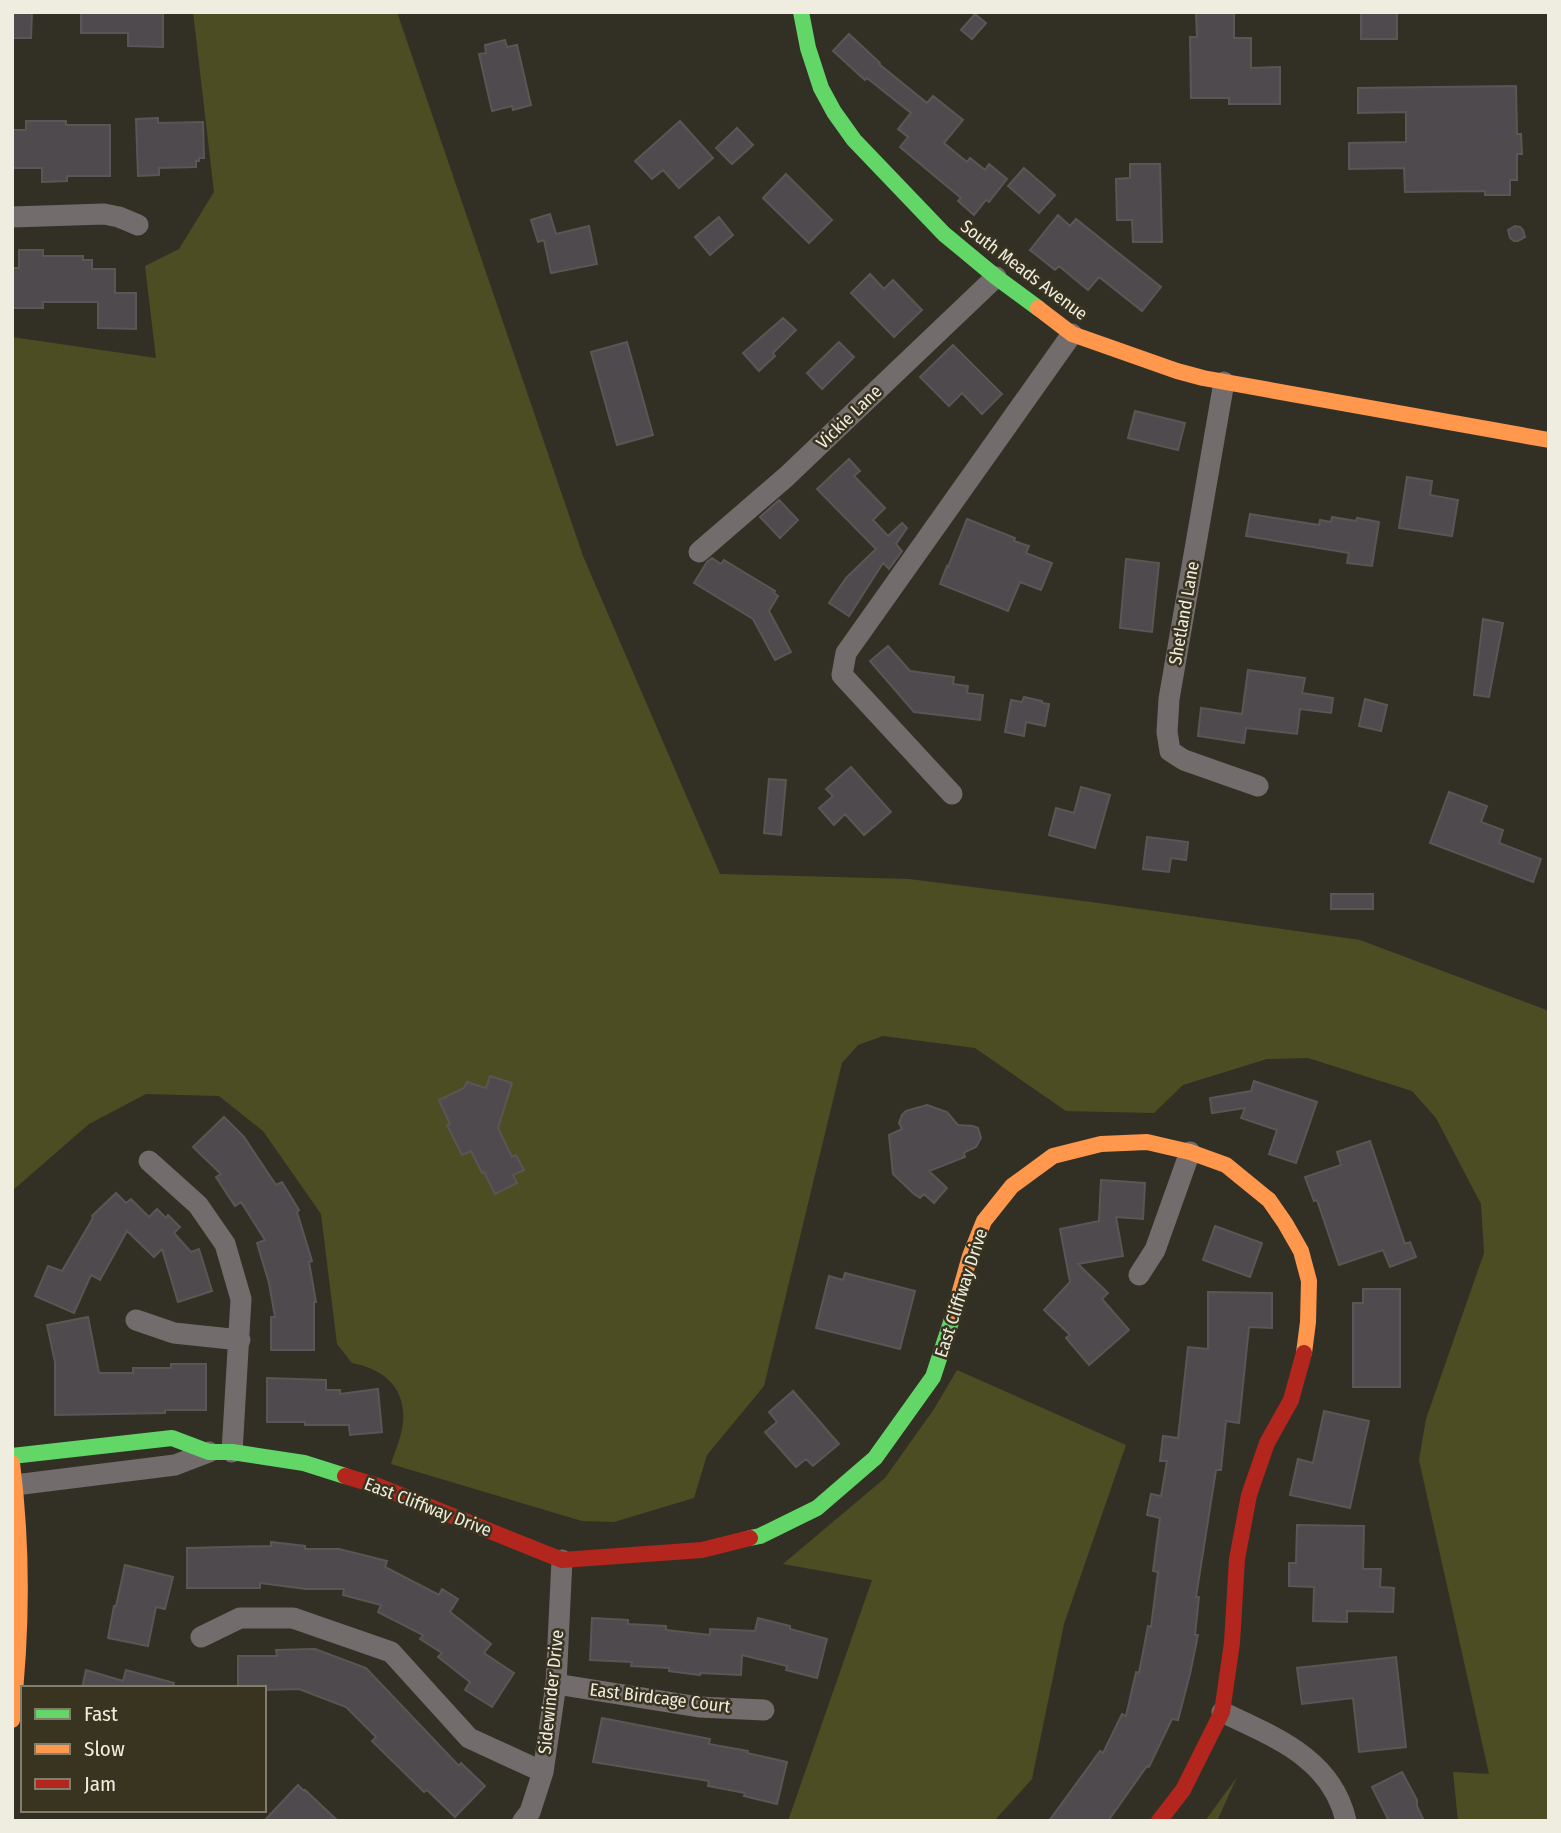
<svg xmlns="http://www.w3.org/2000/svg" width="1561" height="1833" font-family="'Fira Sans Condensed',sans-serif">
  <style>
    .green { fill: #4d4d23 }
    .building { fill: #4f4a4d; stroke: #5a5655; stroke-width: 2 }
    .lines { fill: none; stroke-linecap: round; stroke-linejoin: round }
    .street { stroke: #726d6c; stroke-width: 21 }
    .fast { stroke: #63d668; stroke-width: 16 }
    .slow { stroke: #ff974d; stroke-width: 16 }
    .jam { stroke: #b3261e; stroke-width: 16 }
    .labels { text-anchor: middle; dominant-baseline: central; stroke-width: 5; stroke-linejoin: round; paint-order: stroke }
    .street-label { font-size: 18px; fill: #efece0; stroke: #38341f }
  </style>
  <rect width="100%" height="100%" fill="#323025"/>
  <path class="green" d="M193,12H397L583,556L720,874L909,879L1091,902L1360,940L1549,1011V1821H1458L1453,1772L1489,1774L1419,1460L1426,1419L1484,1253L1481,1204L1436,1118L1412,1091L1308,1058L1267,1059L1183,1085L1154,1113L1066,1111L975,1048L883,1036L858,1045L842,1063L764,1386L707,1455L694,1498L614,1522L582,1521L391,1464C395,1451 402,1436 403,1422C406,1387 383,1369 352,1363L337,1344L321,1214L263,1131L219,1096L146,1094L89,1124L12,1191V337L156,358L145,266L179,249L214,192Z
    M957,1370L1126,1445L1064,1624L1032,1779L994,1821H788L872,1580L783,1564L885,1478L934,1409Z
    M1237,1777L1217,1821H1205Z"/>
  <path class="building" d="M12,12H32L31,38H12Z
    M81,12H163V47L128,46V33H81Z
    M1196,12H1234V38H1251V68L1280,67V104H1229V98H1191L1190,37H1197Z
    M1361,12H1397V39H1361Z
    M975,14L986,23L972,39L961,30Z
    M849,34L880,63L879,64L927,103L933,96L963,120L944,143L967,162L970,158L985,170L989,164L1007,179L989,202L986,200L974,215L958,201L961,198L900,147L908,137L898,129L911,113L867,78L865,80L833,51Z
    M505,40L507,47L517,45L531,105L513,110L512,106L492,111L479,54L486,53L485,45Z
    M1516,86L1517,134H1521L1522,154H1517V180H1510V195H1485V191L1405,192L1404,168L1349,169V143L1406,142V112L1358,113V88Z
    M158,118V123L203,122L204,158H199V161H196V167L159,168V175L138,176L136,119Z
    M26,121H66V125H110V176H67V181L42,182V168H12V130H26Z
    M680,121L713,158L679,188L663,170L652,179L635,161Z
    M737,128L753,145L732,164L716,148Z
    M1130,164H1160L1162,242H1133L1132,220H1117L1116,179L1130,178Z
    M1024,168L1055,195L1039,213L1008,186Z
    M786,174L832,220L809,243L763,198Z
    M550,214L556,234L589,226L597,264L551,273L544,240L538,242L531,220Z
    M1058,215L1070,226L1076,219L1161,287L1142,311L1099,277L1088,290L1059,266L1055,270L1030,250Z
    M719,217L733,235L710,255L695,237Z
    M1515,226L1520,227L1523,230L1525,237L1518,241H1514L1510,238L1508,230Z
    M19,250H43V256H83V260H92V269H115V293H136V329L98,328V302H43V308H12V268H19Z
    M870,274L884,289L893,280L922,310L894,337L851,293Z
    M783,318L796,330L773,353L775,356L759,371L743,353Z
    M627,342L653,435L617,445L591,352Z
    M839,342L854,357L822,389L807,373Z
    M953,345L1002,394L982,414L962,393L949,406L920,377Z
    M1135,411L1185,423L1178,450L1128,438Z
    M849,459L860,471L854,476L885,508L873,520L888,536L902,523L907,528L896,544L902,551L889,569L883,563L849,616L829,603L846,578L876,549L817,489Z
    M1407,477L1432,481L1430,495L1458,500L1452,536L1399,528Z
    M779,500L798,520L780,538L760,517Z
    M1250,514L1319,525L1320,520L1331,522L1332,517L1356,521L1357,518L1379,522L1372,566L1347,563L1349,553L1246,536Z
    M967,519L1015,538L1014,541L1029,546L1026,553L1052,563L1041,590L1020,582L1008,611L940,584L947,566L948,567Z
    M712,558L721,564L724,560L775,591L774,593L778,596L769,611L791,652L775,660L753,619L694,583L707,562Z
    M1126,559L1159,563L1152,632L1120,628Z
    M1483,619L1503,623L1489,697L1474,695Z
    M888,646L910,671L954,677L953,684L968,686L967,693L983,695L980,720L914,712L870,661Z
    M1248,670L1305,678L1302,693L1333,698L1331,713L1300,709L1297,734L1246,728L1244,743L1198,736L1201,708L1242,714Z
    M1024,697L1042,701V703L1049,704L1045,726L1026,722L1024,736L1005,732L1011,700L1022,702Z
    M1365,699L1387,705L1381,731L1359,726Z
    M851,767L891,812L864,835L845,814L834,825L819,808L833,796L826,789Z
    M769,779L786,780L781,835L764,833Z
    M1081,787L1110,795L1095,848L1049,835L1056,808L1074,813Z
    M1449,792L1487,806L1481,822L1503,830L1499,843L1541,859L1533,882L1430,843Z
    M1147,837L1188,842L1186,860L1171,858L1169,872L1143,869Z
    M1331,894H1373V909H1331Z
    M490,1076L512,1083L498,1128L512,1157L516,1155L524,1170L513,1175L517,1183L495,1194L484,1172L482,1173L471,1151L462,1155L447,1125L450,1124L439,1100L464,1088L467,1082L486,1088Z
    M1254,1081L1317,1102L1296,1163L1269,1154L1277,1130L1241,1118L1245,1108L1212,1113L1210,1098L1251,1091Z
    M927,1105L947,1112L958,1125L973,1126L978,1128L981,1138L976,1147L965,1152L964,1154L965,1157L929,1171L947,1188L934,1203L924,1194L920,1198L914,1194L893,1174L889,1135L902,1129L899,1123L902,1115L906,1111Z
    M224,1117L244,1137L276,1185L282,1182L299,1210L297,1212L312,1261L309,1262L316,1302H314V1350H271V1317H275L269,1283L257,1243L265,1240L241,1202L235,1206L216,1177L221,1174L193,1147Z
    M1370,1141L1405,1244L1410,1242L1416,1257L1390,1267L1383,1250L1339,1265L1317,1200L1314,1201L1305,1177L1341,1165L1337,1152Z
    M1101,1180L1145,1183L1143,1219L1116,1217L1123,1256L1078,1264L1108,1293L1102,1299L1129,1330L1089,1365L1066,1338L1070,1335L1044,1310L1070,1282L1060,1229L1099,1221Z
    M116,1193L126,1203L131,1199L149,1217L157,1209L166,1218L168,1215L180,1227L174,1233L191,1252L199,1249L212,1291L178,1302L162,1249L154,1257L127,1231L100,1280L91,1275L74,1313L35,1296L48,1266L62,1271L93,1218L92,1216Z
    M1215,1226L1262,1243L1250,1277L1203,1260Z
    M845,1273L915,1291L900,1349L816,1328L829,1276L843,1280Z
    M1363,1289H1400V1387H1353V1303H1363Z
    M1208,1292L1272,1293V1328L1249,1327L1239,1423L1226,1421L1221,1470H1216L1196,1597H1199L1195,1635H1198L1190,1674L1178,1720L1172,1719L1149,1767L1147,1766L1108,1821H1049L1100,1751L1103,1753L1122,1714L1126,1716L1136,1672L1139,1673L1148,1626L1151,1627L1158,1572L1153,1571L1160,1518L1147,1515L1151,1494L1161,1496L1167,1461H1160L1163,1436L1178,1438L1188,1347L1208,1349Z
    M88,1317L99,1373H133V1368H171V1364H206V1410H165V1413L55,1415V1362L47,1325Z
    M267,1378L326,1380V1390H340V1394L378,1389L382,1432L350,1435L349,1425H305V1422H267Z
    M793,1391L839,1444L813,1466L806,1459L796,1467L765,1432L777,1422L769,1412Z
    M1324,1411L1369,1421L1350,1508L1290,1495L1298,1459L1313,1463Z
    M1297,1525L1364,1526L1363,1569H1381L1380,1587L1394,1588L1393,1612L1347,1611V1622L1313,1621L1314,1587L1289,1586V1563H1296Z
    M271,1542L305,1546V1549H339L387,1561L385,1567L439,1595L442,1589L458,1599L450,1612L491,1644L484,1653L514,1673L492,1707L465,1690L470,1682L438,1657L442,1653L420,1639L423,1635L378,1612L381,1605L343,1595L344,1589H306L260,1583V1588H187V1548L271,1546Z
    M125,1565L173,1577L165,1609L156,1607L148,1646L108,1638L114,1606H116Z
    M592,1618L628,1620V1624L666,1626V1630L710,1635V1629L755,1631L758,1618L790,1626V1629L827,1639L817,1678L786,1670L787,1666L742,1655L741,1675L700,1673V1675L669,1671V1668L631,1666L632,1662L590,1660Z
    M315,1649L366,1668L459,1766L461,1763L485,1786L455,1817L427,1790L424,1792L372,1741L376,1737L346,1707L299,1689L264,1690V1688H238V1656H277L276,1650Z
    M1396,1657L1406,1747L1359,1752L1353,1698L1302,1704L1297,1668Z
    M86,1670L123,1681L126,1670L174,1683L173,1688H82Z
    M602,1718L710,1739L709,1744L748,1751L747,1753L787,1762L777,1804L744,1796L745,1793L708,1786L709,1781L593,1762Z
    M1402,1772L1417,1800V1806L1424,1821H1389L1372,1787Z
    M298,1785L304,1791L305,1790L338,1821H264Z"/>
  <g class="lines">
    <path class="street" d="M12,217L104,214L119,217L138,225
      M1224,382L1169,699L1167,732L1170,751L1184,760L1258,786
      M699,552L786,477L996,277
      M952,794L842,675L846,653L1072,334
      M149,1161L198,1205L225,1244L241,1299L232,1452
      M1139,1275L1155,1250L1190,1152
      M136,1320L174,1333L240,1340
      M15,1485L175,1465L209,1452
      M201,1637L240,1618H293L391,1652L469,1738L543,1772
      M556,1684L699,1707L764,1710
      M1222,1712C1274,1737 1332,1758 1346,1821
      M523,1821L530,1812L543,1772L556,1684L562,1560"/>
    <path class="fast" d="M801,12L808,48L821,88L834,112L854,140L944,234L996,277L1038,308
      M12,1456L172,1438L209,1452H232L304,1463L345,1476
      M750,1538L760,1536L817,1508L875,1458L933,1377L953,1316"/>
    <path class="slow" d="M1038,308L1072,334L1177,371L1203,378L1549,440
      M953,1316L970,1256L984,1221L1012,1186L1053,1156L1101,1144L1147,1142L1190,1152L1226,1165L1269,1200L1285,1223L1301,1251L1309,1281L1308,1322L1304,1353
      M12,1463C23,1549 22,1634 12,1720"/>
    <path class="jam" d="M345,1476L378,1486L562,1560L702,1550L750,1538
      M1159,1821L1183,1790L1222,1712L1232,1643L1237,1559L1249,1495L1267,1443L1291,1400L1304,1353"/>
  </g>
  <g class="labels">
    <g class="street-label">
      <text transform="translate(1024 270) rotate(37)">South Meads Avenue</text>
      <text transform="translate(849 417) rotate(-44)">Vickie Lane</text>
      <text transform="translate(1184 613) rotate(-80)">Shetland Lane</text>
      <text transform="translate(961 1293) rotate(-72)">East Cliffway Drive</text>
      <text transform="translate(428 1507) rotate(21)">East Cliffway Drive</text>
      <text transform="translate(551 1692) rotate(-84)">Sidewinder Drive</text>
      <text transform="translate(660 1698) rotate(7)">East Birdcage Court</text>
    </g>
  </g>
  <rect width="1561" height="1833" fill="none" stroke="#efece0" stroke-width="28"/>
  <rect x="21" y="1686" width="245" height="126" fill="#38341f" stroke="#817e6c" stroke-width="2"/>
  <rect x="35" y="1709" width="35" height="10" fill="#63d668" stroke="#817e6c" stroke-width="2"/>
  <text x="84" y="1721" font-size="21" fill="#efece0">Fast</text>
  <rect x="35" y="1744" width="35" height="10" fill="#ff974d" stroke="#817e6c" stroke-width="2"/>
  <text x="84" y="1756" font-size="21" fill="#efece0">Slow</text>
  <rect x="35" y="1779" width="35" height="10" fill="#b3261e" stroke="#817e6c" stroke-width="2"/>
  <text x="84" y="1791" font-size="21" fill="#efece0">Jam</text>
</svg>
